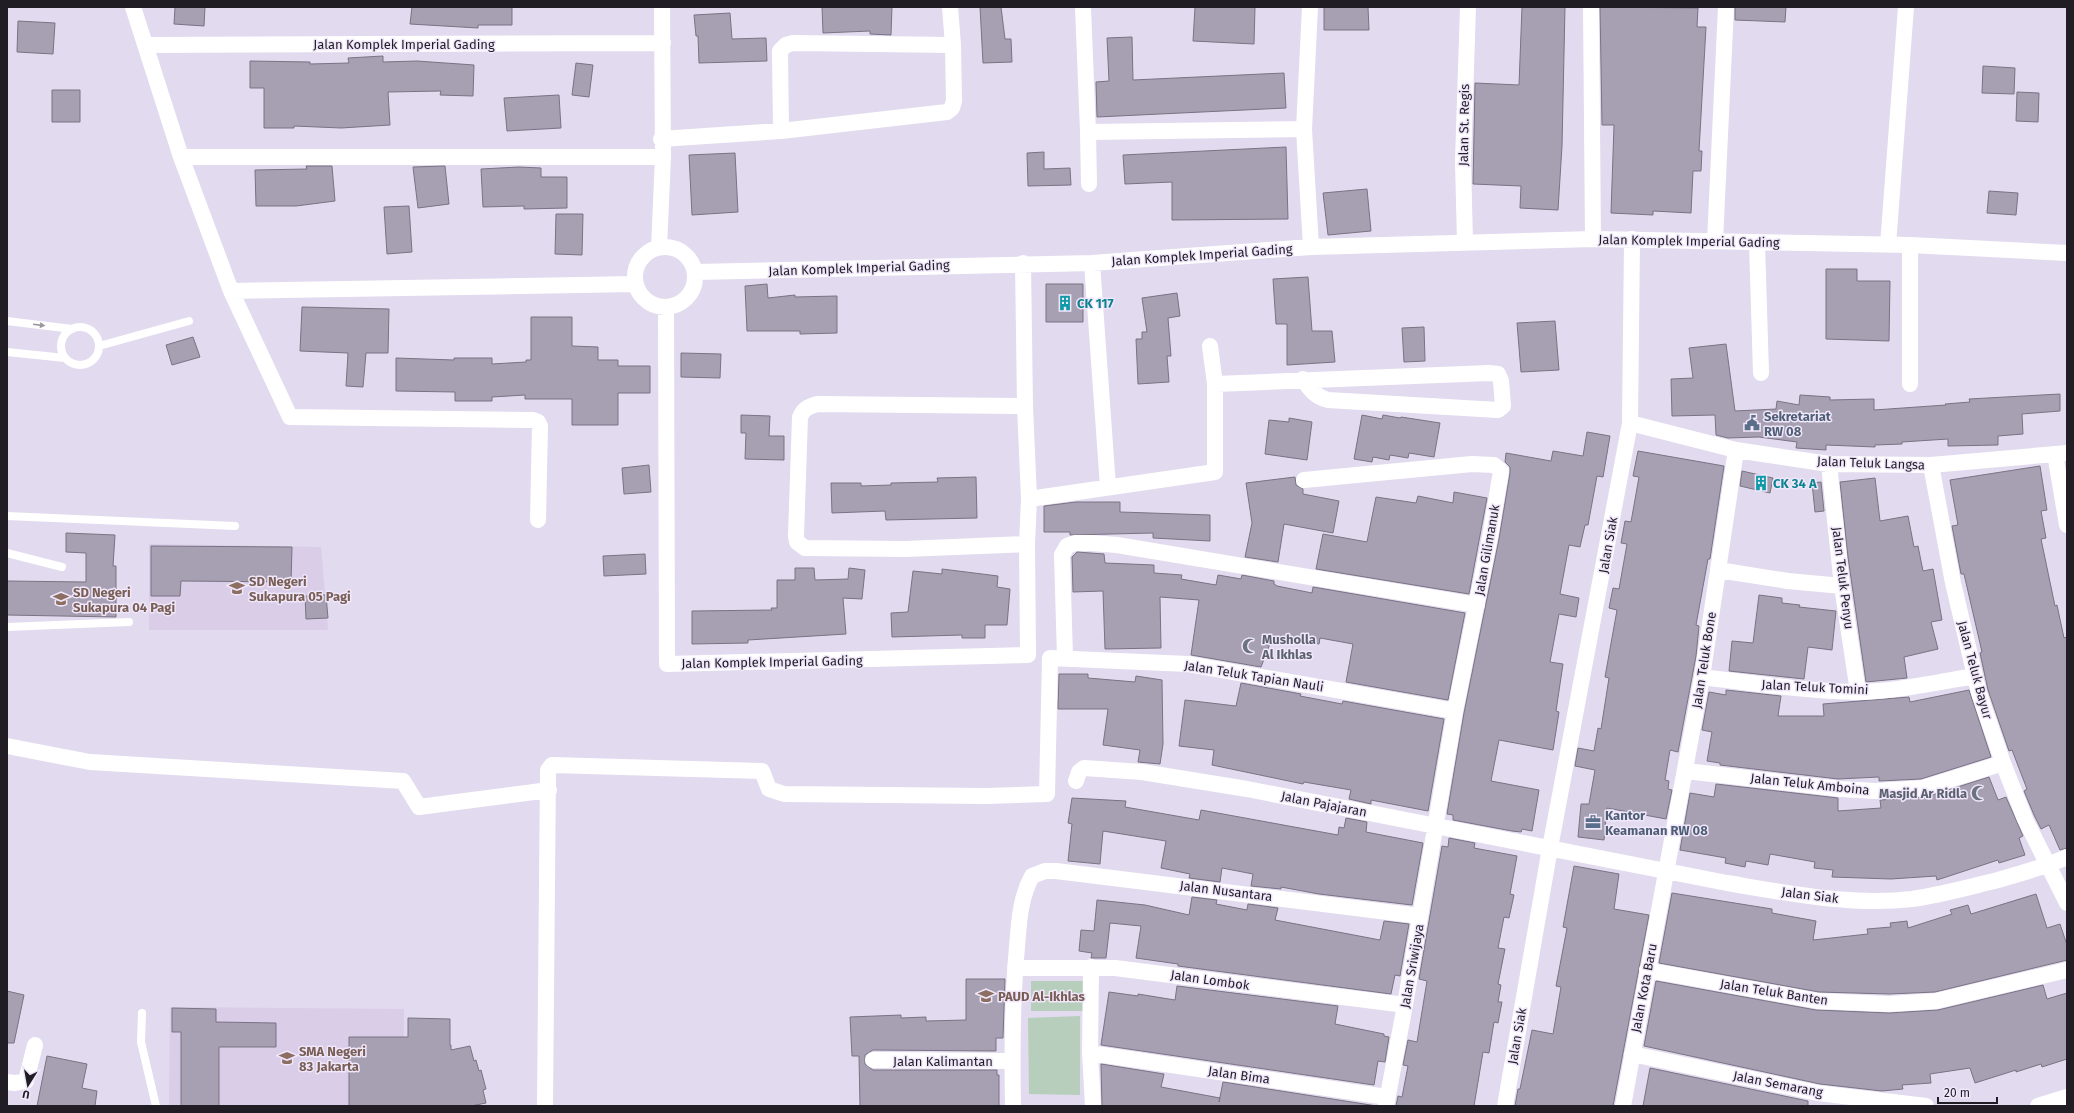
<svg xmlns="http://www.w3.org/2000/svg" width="2074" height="1113" font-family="'Fira Sans',sans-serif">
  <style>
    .built { fill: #d9cde8 }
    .green { fill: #b6cebb }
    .building { fill: #a79fb2; stroke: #7a7384 }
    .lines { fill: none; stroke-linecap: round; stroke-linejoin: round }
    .lane { stroke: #fff; stroke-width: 8 }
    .street { stroke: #fff; stroke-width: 16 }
    .oneway { fill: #9b999d }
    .labels { text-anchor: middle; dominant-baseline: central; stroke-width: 3; stroke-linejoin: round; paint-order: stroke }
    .street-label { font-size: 13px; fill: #211d25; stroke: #f0e7fb }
    .culture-label { font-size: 13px; font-weight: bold; fill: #0d838f; stroke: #f0e7fb; text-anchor: start }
    .service-label { font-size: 13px; font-weight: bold; fill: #4e5e75; stroke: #f0e7fb; text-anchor: start }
    .education-label { font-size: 13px; font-weight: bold; fill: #785e54; stroke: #f0e7fb; text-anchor: start }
    .worship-label { font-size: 13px; font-weight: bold; fill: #5b616d; stroke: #f0e7fb; text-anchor: start }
  </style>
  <rect width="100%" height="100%" fill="#e2daee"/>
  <path class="built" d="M149,544L321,547L328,630H149Z
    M170,1007L404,1009L403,1106H169Z"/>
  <path class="green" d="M1031,981H1086V1011H1031Z
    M1080,1016V1095L1029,1094L1028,1018Z"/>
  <path class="building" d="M175,7H205L204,26L174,24Z
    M412,7H512V25H478V28L410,24Z
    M822,7H892L891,35L870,34V31L823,33Z
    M980,7H1001L1005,39H1011L1012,62L983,63Z
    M1195,7H1255L1254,44L1193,41Z
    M1324,7H1368L1369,30H1324Z
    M1522,7H1565L1562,146L1558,210L1520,208L1521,186L1473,184L1475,83L1519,85Z
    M1600,7L1698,8L1697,27H1706L1699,151H1702L1701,171H1693L1691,213L1653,211V215L1611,213L1614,125H1602Z
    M1735,7H1786L1785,22L1735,20Z
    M730,13L732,39L766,38L767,61L699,63L698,36H696L694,15Z
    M18,21L55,23L53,54L17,52Z
    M1132,37L1133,80L1284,73L1286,108L1097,117L1096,82L1109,81L1107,38Z
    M383,56V62L417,61L474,65L473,96L440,95L441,91L388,92L390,125L341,128L294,126V128H264V88H250V61L310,62V64L349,63L348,58Z
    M576,63L593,65L589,97L572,95Z
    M1983,66L2015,68L2014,94L1982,93Z
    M52,90H80V122H52Z
    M2017,92L2039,93L2038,122L2016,121Z
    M559,95L561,128L507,131L504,98Z
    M1286,147L1288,219L1172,220V182L1125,184L1123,155Z
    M1044,152V169L1070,168L1071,185L1028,186L1027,153Z
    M735,153L738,212L692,215L689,155Z
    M306,166H332L335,201L296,206H256L255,170L307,169Z
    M445,166L449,204L418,208L413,167Z
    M519,167L541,168V177H567V208L524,209V206L483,207L481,169Z
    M1367,189L1371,231L1328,235L1323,193Z
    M1989,191L2018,193L2016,215L1987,213Z
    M409,206L412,252L387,254L384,207Z
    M556,214H583L582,255L555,254Z
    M1826,269H1857V281H1890L1889,341L1826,339Z
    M1308,277L1312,331H1332L1335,362L1287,365V324H1276L1273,279Z
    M767,284L768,298L795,295V297L837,296V333L800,334V331H747L745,286Z
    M1046,284H1083V322H1046Z
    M1177,293L1180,316L1168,318L1171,356H1167L1169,382L1138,384L1136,339H1142V332H1147L1142,298Z
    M302,307L389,309L388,353H366L363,387L346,386L348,353L300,351Z
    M531,317H572V346L598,347V360H618V366H650V393H618V425H572V399H525V395L492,397V401H455V392L396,391V358L454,360V358H492V364L526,362V360H531Z
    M1555,321L1559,370L1521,372L1517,323Z
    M1424,327L1425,361L1404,362L1402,328Z
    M193,337L200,357L172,365L166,345Z
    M1726,344L1735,411L1776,409L1777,401L1799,405L1800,395L1830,397V400L1874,399V410L1946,405L1945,404L1970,402L1969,399L2060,394V411L2022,414L2023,434L1998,436V445L1948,446V439L1902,442V444L1875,445V447L1826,445V450L1796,448L1797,442L1759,437L1728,438L1716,435L1715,415L1672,416L1671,379L1693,378L1689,348Z
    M681,353L721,354L720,378L681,377Z
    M741,415L770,416L769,436H784V460L745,459L746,433H741Z
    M1362,415L1382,419L1383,415L1400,418L1401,417L1440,423L1434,457L1409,453L1408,458L1390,455L1389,460L1373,457L1372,462L1354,459Z
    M1289,418L1312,422L1307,460L1265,454L1269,420L1289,422Z
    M1587,432L1610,436L1603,477L1597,476L1588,525H1585L1580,547L1569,545L1560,594L1579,598L1576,617L1559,614L1550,662L1563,664L1556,711L1559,712L1553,750L1499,740L1491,781L1539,790L1532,831L1522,829L1521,832L1512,831L1453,820V815L1447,814L1464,713L1499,539L1510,473V467L1505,462L1506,453L1551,461L1553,451L1583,456Z
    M1638,451L1724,466L1710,559H1708L1696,625L1699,626L1696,656L1678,752L1670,750L1665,780L1669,781L1668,789L1672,790L1666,819L1607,808L1604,840L1578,837L1581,804H1589L1595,770L1575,766L1578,748L1594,751L1598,728L1601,729L1609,678L1605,677L1617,610L1609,608L1613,588L1619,589L1627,544L1621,543L1625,521L1631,522L1639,477L1633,476Z
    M649,465L651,492L624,494L622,468Z
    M2040,466L2047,510L2041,511L2046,538L2041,539L2055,606L2057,605L2064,638L2067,637V848L2060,850L2049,825L2041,829L2034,815L2024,791L2027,789L2012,750L2009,751L1988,690L1980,653L1982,652L1964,574H1961L1952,526L1958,525L1950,480Z
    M1742,471L1773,478L1770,493L1740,486Z
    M976,477L977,518L886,520L885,511L832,513L831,483H861V486L891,485V483L938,482L937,478Z
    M1295,477L1296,485L1303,489V494L1339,501L1333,533L1284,524L1278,562L1245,557L1252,523L1246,483Z
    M1875,478L1880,521L1908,516L1914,547L1918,546L1923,571L1933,569L1942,620L1931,622L1938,649L1904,657L1907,678L1866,682L1848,557L1840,482Z
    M1821,482L1824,511L1815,512L1812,483Z
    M1454,492L1487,498L1469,594L1316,569L1323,534L1367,542L1376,497L1416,503L1418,496L1453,503Z
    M1076,502H1120V512L1210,515V541L1153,538V533L1070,535V532H1044V506Z
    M66,533L115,535L113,566H116V617L7,615V581L86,582V553L66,552Z
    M151,546L292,547L291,582L181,581L180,596H151Z
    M1077,552L1104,554L1105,563L1154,565V573L1182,575L1181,579L1216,585L1218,575L1241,579L1242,575L1274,581V584L1277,586L1312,593L1313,587L1465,613L1448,700L1346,682L1353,644L1320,638L1319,644L1273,636L1261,667L1191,655L1199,600L1160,597L1161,648L1105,649L1103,591L1073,592L1072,557Z
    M645,554L646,574L604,576L603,556Z
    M795,568H814L815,580L848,579L849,568L865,570L862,599L843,598L846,634L748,640V643L692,644V611L772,610L771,608H777V580H795Z
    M942,569L998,576L997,587L1010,589L1007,625H985V638H962V635L892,637L891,613L908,612L913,571L942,574Z
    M326,595L328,618L306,619L305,596Z
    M1759,595L1782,598V603L1800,605L1799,607L1836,611L1832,650L1808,647L1804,679L1729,671L1732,641L1753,643Z
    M1059,674H1088V678L1135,682L1136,676L1162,680L1163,744L1160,764L1138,762L1140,750L1103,745L1108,709H1058Z
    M1241,683L1301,694L1300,696L1342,704L1343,701L1444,719L1428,811L1371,800V804L1349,799L1351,790L1304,782L1303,784L1212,765L1214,750L1179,746L1185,700L1236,706Z
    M1726,690L1781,696L1778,716H1824L1823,704L1909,697L1910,702L1969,690L1991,757L1921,779L1879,781V777L1838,779L1720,765V763L1707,761L1712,732L1702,730L1709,692L1726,695Z
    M1989,777L1998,800L2006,797L2023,836L2019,838L2025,855L1999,863L1998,860L1937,880L1936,876L1891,879L1832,877L1833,870L1814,868L1815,862L1770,854L1768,865L1746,861L1745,867L1725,863L1726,858L1680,850L1690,793L1714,797L1716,784L1838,798V811L1881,808L1880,800L1926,797Z
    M1072,798L1126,801L1125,807L1199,820L1201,810L1338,835L1339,827L1344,828L1346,818L1367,822L1366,832L1423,843L1412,905L1319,894L1281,887V889L1251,886L1253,874L1222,868L1220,882L1189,878L1190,874L1161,868L1166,841L1103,831L1100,864L1068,861L1072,824L1068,823Z
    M1449,838L1475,843L1474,848L1517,856L1510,894L1514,895L1509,918L1504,917L1498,948L1505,949L1498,984L1501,985L1498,1002H1502L1498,1023L1494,1022L1489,1053L1483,1052L1474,1106H1396L1398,1096L1402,1097L1408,1066L1403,1065L1408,1040L1417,1042L1427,981L1419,979L1442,846L1448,847Z
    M1574,866L1619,874L1614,909L1649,915L1613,1106H1515L1518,1089H1520L1532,1030L1553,1034L1561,987L1556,986L1567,928L1563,927Z
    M1672,893L1772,909V913L1816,921L1813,940L1868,934L1867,929L1891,927L1890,923L1907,921L1908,928L1952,914L1950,910L1968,905L1971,914L2036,894L2047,928L2060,924L2067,945V960L1935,992L1889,994L1819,992L1659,963Z
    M1192,897L1217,900L1216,904L1247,910L1248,904L1278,908L1275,920L1380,940L1384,921L1409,924L1400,976L1395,975L1391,994L1178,966V964L1136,958L1141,926L1110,923L1106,958H1091L1092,953L1079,951L1081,930L1094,931L1097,900L1145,905L1189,915Z
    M966,979H1005L1003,1038H996V1051L873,1050L865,1055V1064L873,1070H997V1075H999V1106H860L859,1056H852L850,1017L901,1015V1018L926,1017V1021L966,1020Z
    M1656,981L1816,1010L1889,1013L1938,1010L2043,985L2047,999L2067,993V1059L2042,1067L2041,1064L2016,1072V1070L1975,1083L1970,1068L1930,1074L1931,1083L1902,1085L1903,1089L1882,1091L1820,1084L1644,1046Z
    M1177,986L1338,1006L1335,1024L1384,1034V1036L1389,1037L1385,1062L1378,1061L1374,1085L1101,1045L1109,992L1138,996V994L1175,1000Z
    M7,991L24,995L14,1043H7Z
    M172,1008L216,1009V1022L276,1023V1047H219V1106H181V1032H172Z
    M408,1018L450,1019V1045H451V1050L470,1046L474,1061L476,1060L479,1071L481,1070L486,1089L483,1090L486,1103L471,1106H349V1037H408Z
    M47,1056L87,1064L82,1088L97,1091L95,1106H37Z
    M1101,1064L1164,1074L1161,1087L1220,1098L1219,1102L1223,1082L1377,1106H1102Z
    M1650,1068L1808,1101V1106H1643Z"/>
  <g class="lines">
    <path class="lane" d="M7,321L72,329
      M61 346a19 19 0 1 1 38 0a19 19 0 1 1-38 0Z
      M99,346L189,321
      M7,352L65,358
      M7,516L235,526
      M7,553L62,567
      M7,627L129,622
      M142,1013L141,1042L156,1106"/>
    <path class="street" d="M133,7L181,157L231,291L290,417L533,420L538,422L540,426L538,520
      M1083,7L1088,132L1304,129
      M1310,7L1304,129L1311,247
      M1591,7L1593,239
      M146,45L663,43
      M781,131L780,51L786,45L793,43L953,45
      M1088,132L1089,184
      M661,139L781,131L947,112L952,108L954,101L953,45L950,7
      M181,157H663
      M1715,241L1726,7
      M1465,243L1463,161L1468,7
      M1757,243L1761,373
      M1888,245L1906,7
      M635 277a30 30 0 1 1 60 0a30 30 0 1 1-60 0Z
      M659,247L663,157L662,7
      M1092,263L1108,487
      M695,272L1092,263L1311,247L1593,239L1910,245L2067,253
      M231,291L635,284
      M666,308L667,664L1028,655L1027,544L1029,499L1025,406L1023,263
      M1215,384L1489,373L1498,374L1501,381L1503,406L1498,410L1328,400C1316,397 1310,390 1303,379
      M1910,384V245
      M1025,406L817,404C808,407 804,408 800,417L796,536L797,542L805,548L905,549L1027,544
      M1630,423L1736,450L1829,464L1931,465L2067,453
      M2055,454L2067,525
      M1829,464L1842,586L1858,692
      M1931,465L1953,583L1979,693L2003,763L2025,819L2067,903
      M1304,480L1472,464L1494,465L1501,471L1490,537L1455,711L1405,1005L1386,1106
      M1029,499L1215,472V384L1210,346
      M1718,570L1788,581L1842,586
      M1065,658L1062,555L1067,546L1075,543H1091L1117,545L1477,605
      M1702,677C1753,683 1805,691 1857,692C1893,692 1939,682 1975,676
      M7,746L90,762L403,781L419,807L549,790
      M1686,771L1841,789L1875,791L1923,788L2003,763
      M1076,781L1079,772L1084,768L1142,772L1247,789L1727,883C1787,893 1851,906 1912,899C1941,895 1969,887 1998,880C2022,873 2045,867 2067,857
      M1091,967L1090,1053L1093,1106
      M1015,968H1115L1405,1005
      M1647,970L1818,1001L1889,1004L1936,1001L2067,970
      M1090,1053L1387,1097
      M1632,1054L1818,1093L1926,1106
      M873,1060L1012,1061
      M7,1082L15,1083L26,1081L35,1045
      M545,1106L548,770L552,765L762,771L769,789L784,794L986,796L1047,794L1050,658L1188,664L1455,711
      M1013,1106C1012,1053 1012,1000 1017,947C1019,922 1020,898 1032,876L1045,871H1056L1420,916
      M1505,1106L1550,848L1630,423L1632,239
      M1623,1106L1702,677L1736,450
      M2038,1106L2067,1097"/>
  </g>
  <defs><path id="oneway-solid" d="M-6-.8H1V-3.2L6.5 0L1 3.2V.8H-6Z"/></defs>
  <use class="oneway" href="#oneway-solid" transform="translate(39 325) rotate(7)"/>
  <defs>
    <symbol id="building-bare" viewBox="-9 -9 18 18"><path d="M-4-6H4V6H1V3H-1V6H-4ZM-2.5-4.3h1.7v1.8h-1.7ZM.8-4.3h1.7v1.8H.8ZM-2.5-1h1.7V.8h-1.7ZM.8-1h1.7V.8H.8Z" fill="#0f9aa8" stroke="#f0e7fb" stroke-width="2.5" paint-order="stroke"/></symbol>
    <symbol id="civic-bare" viewBox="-9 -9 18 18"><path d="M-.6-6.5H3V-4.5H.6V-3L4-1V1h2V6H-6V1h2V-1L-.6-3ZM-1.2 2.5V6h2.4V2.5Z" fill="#5c6f8a" stroke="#f0e7fb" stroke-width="2.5" paint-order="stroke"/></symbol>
    <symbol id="school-bare" viewBox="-9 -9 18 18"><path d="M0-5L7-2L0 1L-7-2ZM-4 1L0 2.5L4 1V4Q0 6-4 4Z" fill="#8d6e63" stroke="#f0e7fb" stroke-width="2.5" paint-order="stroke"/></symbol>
    <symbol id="mosque-bare" viewBox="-9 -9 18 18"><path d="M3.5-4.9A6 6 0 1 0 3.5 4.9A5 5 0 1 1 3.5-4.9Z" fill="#6b7280" stroke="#f0e7fb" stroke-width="2.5" paint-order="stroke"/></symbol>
    <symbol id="office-bare" viewBox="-9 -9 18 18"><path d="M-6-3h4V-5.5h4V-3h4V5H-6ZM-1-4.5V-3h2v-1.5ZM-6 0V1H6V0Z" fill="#5c6f8a" stroke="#f0e7fb" stroke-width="2.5" paint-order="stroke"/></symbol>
  </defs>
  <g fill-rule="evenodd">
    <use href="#building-bare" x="1054" y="292" width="22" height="22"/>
    <use href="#civic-bare" x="1741" y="412" width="22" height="22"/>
    <use href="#building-bare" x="1750" y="472" width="22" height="22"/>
    <use href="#school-bare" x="226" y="577" width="22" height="22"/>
    <use href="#school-bare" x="50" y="588" width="22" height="22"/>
    <use href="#mosque-bare" x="1239" y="635" width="22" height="22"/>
    <use href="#mosque-bare" x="1968" y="782" width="22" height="22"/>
    <use href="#office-bare" x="1582" y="811" width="22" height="22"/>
    <use href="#school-bare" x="975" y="985" width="22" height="22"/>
    <use href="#school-bare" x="276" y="1047" width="22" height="22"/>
  </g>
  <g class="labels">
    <g class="street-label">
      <text x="404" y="44">Jalan Komplek Imperial Gading</text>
      <text transform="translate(1464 125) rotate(-89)">Jalan St. Regis</text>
      <text transform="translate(1689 241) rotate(1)">Jalan Komplek Imperial Gading</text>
      <text transform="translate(1202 255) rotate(-4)">Jalan Komplek Imperial Gading</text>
      <text transform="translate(859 268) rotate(-2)">Jalan Komplek Imperial Gading</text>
      <text transform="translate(1871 463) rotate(2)">Jalan Teluk Langsa</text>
      <text transform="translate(1608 545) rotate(-80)">Jalan Siak</text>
      <text transform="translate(1487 550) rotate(-80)">Jalan Gilimanuk</text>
      <text transform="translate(1843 578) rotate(83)">Jalan Teluk Penyu</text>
      <text transform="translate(1704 660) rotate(-81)">Jalan Teluk Bone</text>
      <text transform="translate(772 662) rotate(-1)">Jalan Komplek Imperial Gading</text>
      <text transform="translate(1975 670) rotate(75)">Jalan Teluk Bayur</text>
      <text transform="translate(1254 676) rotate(9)">Jalan Teluk Tapian Nauli</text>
      <text transform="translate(1815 687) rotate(3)">Jalan Teluk Tomini</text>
      <text transform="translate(1810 784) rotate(6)">Jalan Teluk Amboina</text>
      <text transform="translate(1324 804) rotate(11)">Jalan Pajajaran</text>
      <text transform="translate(1226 891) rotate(7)">Jalan Nusantara</text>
      <text transform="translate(1810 895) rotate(7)">Jalan Siak</text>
      <text transform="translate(1412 966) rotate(-80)">Jalan Sriwijaya</text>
      <text transform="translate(1210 980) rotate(8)">Jalan Lombok</text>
      <text transform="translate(1644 988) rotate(-79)">Jalan Kota Baru</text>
      <text transform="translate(1774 992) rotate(9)">Jalan Teluk Banten</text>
      <text transform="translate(1517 1036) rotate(-80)">Jalan Siak</text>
      <text x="943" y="1061">Jalan Kalimantan</text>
      <text transform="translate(1239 1075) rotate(8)">Jalan Bima</text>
      <text transform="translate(1778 1084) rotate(11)">Jalan Semarang</text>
    </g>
    <g class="culture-label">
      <text x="1077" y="303">CK 117</text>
      <text x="1773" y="483">CK 34 A</text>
    </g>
    <g class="service-label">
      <text x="1764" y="416">Sekretariat<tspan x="1764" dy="15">RW 08</tspan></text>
      <text x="1605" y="815">Kantor<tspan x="1605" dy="15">Keamanan RW 08</tspan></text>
    </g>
    <g class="education-label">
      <text x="249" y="581">SD Negeri<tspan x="249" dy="15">Sukapura 05 Pagi</tspan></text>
      <text x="73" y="592">SD Negeri<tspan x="73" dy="15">Sukapura 04 Pagi</tspan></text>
      <text x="998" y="996">PAUD Al-Ikhlas</text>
      <text x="299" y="1051">SMA Negeri<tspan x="299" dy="15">83 Jakarta</tspan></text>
    </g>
    <g class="worship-label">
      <text x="1262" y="639">Musholla<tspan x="1262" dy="15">Al Ikhlas</tspan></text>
      <text x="1967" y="793" text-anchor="end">Masjid Ar Ridla</text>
    </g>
  </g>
  <rect width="2074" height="1113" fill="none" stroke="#211d25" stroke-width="16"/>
  <g transform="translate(28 1085) rotate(191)" stroke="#f0e7fb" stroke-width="3" paint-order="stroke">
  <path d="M0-3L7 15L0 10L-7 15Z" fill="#211d25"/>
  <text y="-6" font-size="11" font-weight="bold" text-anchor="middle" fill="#211d25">U</text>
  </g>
  <path d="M1938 1097v6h59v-6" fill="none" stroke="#211d25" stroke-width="2"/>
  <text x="1944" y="1097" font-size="12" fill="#211d25" stroke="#f0e7fb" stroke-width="3" paint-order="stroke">20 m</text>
</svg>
